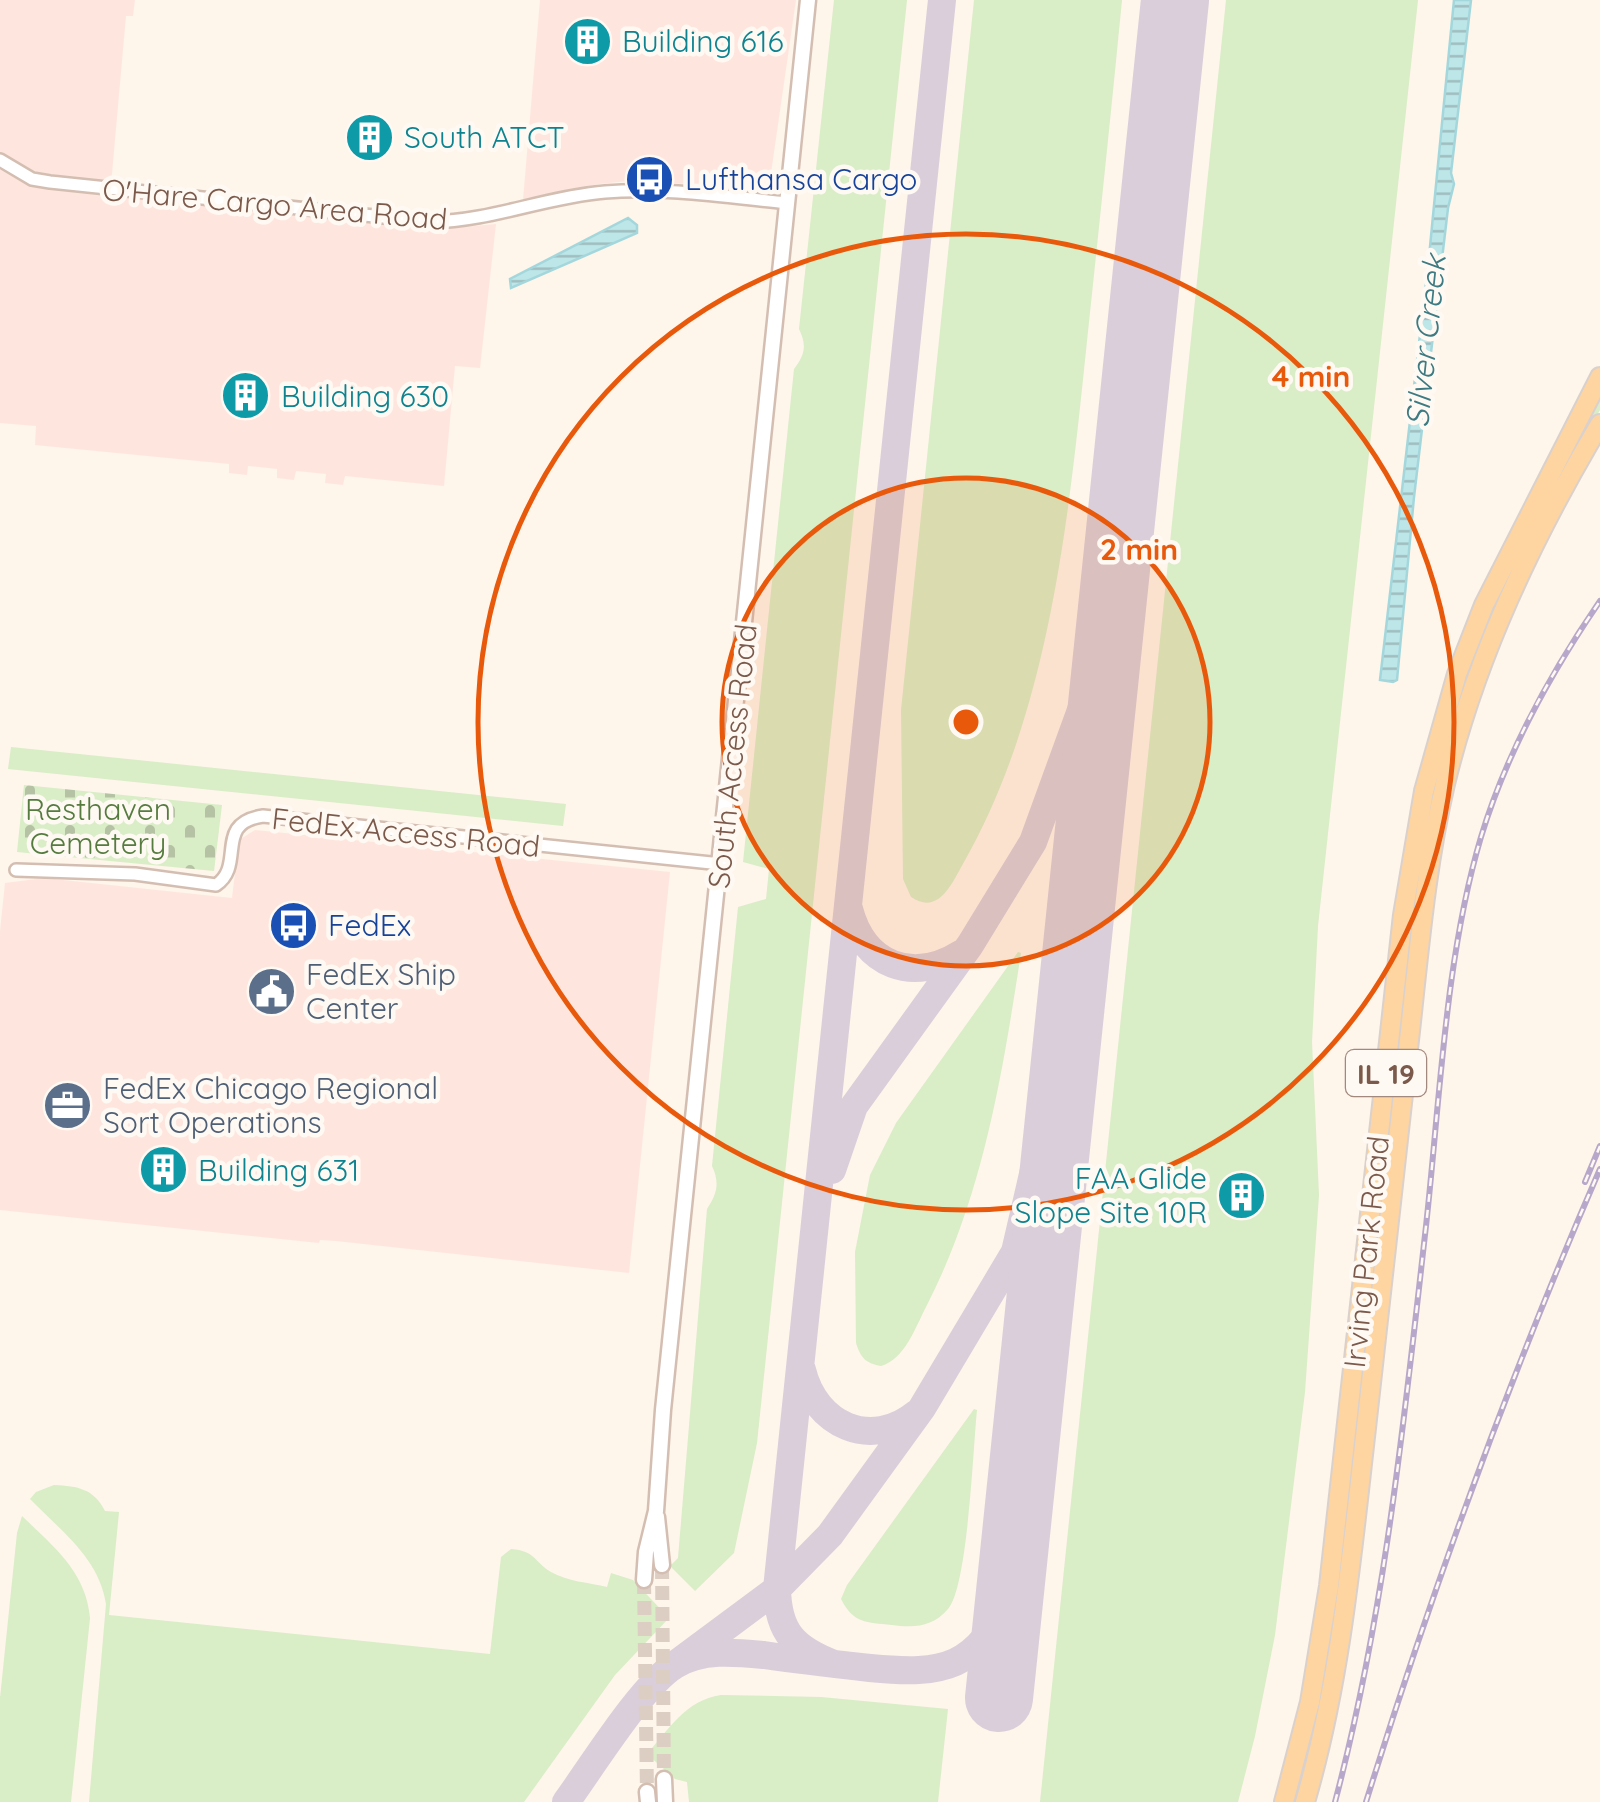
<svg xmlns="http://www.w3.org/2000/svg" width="1600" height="1802" font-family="Quicksand,sans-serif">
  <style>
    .commercial { fill: #fee6de }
    .green { fill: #d9edc7 }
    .cemetery { fill: url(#cemetery-stones) }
    .water { fill: url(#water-rules); stroke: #a3d7dc; stroke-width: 2.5 }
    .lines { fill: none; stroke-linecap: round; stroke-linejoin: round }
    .taxiway { stroke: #daceda; stroke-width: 28 }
    .runway { stroke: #daceda; stroke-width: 68 }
    .tertiary-tunnel { stroke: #ddcec3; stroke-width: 14; stroke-dasharray: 14 7; stroke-linecap: butt }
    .minor-casing { stroke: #d4beb2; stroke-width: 16 }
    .tertiary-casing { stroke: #d4beb2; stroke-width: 19 }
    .primary-casing { stroke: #dad1cd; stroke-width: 22 }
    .minor { stroke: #fff; stroke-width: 11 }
    .tertiary { stroke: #fff; stroke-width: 14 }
    .primary { stroke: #fed5a1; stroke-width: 18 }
    .rail-casing { stroke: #b7a7ca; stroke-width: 6 }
    .rail { stroke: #fff9f3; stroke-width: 2.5; stroke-dasharray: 8; stroke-linecap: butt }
    .ring { fill: none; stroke: #e8590c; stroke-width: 5 }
    .labels { text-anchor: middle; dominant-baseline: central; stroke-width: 9; stroke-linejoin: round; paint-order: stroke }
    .shield { fill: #fff9f3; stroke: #a3897d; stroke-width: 2.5 }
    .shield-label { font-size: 28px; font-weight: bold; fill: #7b594b }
    .culture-label { font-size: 30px; fill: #0d838f; stroke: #fff9f3; text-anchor: start }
    .transit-label { font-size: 30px; fill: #164399; stroke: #fff9f3; text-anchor: start }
    .street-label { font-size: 30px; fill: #7b594b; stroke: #fff9f3 }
    .park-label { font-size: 30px; fill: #557b3f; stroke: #fff9f3 }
    .service-label { font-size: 30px; fill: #4e5e75; stroke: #fff9f3; text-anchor: start }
    .water-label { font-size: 32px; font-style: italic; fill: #3d7a81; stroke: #fff9f3 }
    .centre { fill: #e8590c; stroke: #fff9f3; stroke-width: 5 }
    .ring-label { font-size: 30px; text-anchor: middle; font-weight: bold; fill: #e8590c; stroke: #fff9f3; stroke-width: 9; stroke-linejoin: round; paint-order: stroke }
  </style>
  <defs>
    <pattern id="cemetery-stones" width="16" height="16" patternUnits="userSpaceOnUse" patternTransform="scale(2.5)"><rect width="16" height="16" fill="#d9edc7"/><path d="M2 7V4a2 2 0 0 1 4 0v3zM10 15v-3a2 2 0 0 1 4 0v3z" fill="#b5c3a4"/></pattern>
    <pattern id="water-rules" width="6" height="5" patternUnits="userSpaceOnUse" patternTransform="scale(2.5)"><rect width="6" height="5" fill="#bde6e9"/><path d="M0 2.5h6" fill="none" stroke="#9fbdbf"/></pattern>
  </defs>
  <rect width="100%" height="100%" fill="#fef5eb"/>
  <path class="commercial" d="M0,0H135L133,16H126L110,196L430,230L496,224L480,368L455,366L444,486L345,476L343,485L325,483L326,474L296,471L294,480L277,478V469L248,466L247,475L229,473V464L35,445L36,426L0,423Z
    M540,0H796L771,173L749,187L629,181L599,184L523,200Z
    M255,830L670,872L629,1273L336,1241L320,1240L319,1243L0,1210V931L5,883L44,878L232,898L239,840Z"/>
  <path class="green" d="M834,0H907L757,1443L734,1553L695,1591L670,1566L678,1558L707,1209C717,1194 720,1183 712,1166L738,907L766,899L769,869L743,862L794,369C805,355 807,345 799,329Z
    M974,0H1122C1111,114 1099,227 1087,341C1069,513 1051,709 964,862C952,883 939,916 911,897L903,879L901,710Z
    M1226,0H1418L1318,926L1312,1042L1319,1195L1305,1392L1275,1635L1255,1736L1238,1802H1040Z
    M1600,392V410L1570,462L1457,720L1395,1114L1388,1113C1407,946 1418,772 1487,616C1521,540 1563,466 1600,392Z
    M11,747L566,804L563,826L8,769Z
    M1018,952L1021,953C1002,1076 983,1196 926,1307C915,1328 905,1359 881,1366C865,1363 861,1358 856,1343L855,1252L870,1175L896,1123Z
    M1384,1152L1390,1153L1334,1641L1299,1802H1292Z
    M974,1409L977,1410C973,1448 968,1586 948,1609C933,1627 914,1628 892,1625C866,1622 854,1624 841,1599L847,1585Z
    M54,1485C78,1486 94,1489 105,1511L119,1512L109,1615L490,1654L501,1557L511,1549C536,1551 533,1561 551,1572C566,1581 590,1583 607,1587L611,1573L633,1580L669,1618L615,1675L524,1802H89L106,1604C99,1558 61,1531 30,1499L36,1492Z
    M22,1516C54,1547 86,1572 90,1618L71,1802H0V1698L17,1533Z
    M721,1695L821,1697L948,1709L938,1802H689L687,1782L675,1779L647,1754C669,1729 686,1700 721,1695Z"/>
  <path class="cemetery" d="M24,785L222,805L214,871L17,852Z"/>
  <path class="water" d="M1454,0H1471L1451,173L1454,184L1448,208L1414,497L1397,680L1393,682L1380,680L1429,257Z
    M628,218L637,225V233L511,288L510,279Z"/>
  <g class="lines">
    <path class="taxiway" d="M849,909C864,966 913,984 962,953
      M832,1170L854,1106L970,945L1033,842L1085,699L1127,471
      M802,1370C815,1425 871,1451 917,1413
      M676,1664L777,1589L830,1535L922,1408L1015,1252L1055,1079L1076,954
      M834,1664C795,1649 778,1633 777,1589L942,0
      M566,1802C591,1768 642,1685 675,1665C702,1649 733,1652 764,1655C799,1660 834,1664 870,1668C945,1675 976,1669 1010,1596"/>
    <path class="runway" d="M999,1698L1175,0"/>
    <path class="tertiary-tunnel" d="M662,1565L664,1779
      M644,1580L647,1792"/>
    <defs>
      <path id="minor" d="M0,160L32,179L50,182L431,222C491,221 545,197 605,192C665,187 728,197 788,203
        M16,870L135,874L216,885C246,865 213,823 263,816L721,864"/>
      <path id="tertiary" d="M657,1517L662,1565
        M644,1580L646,1552L656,1511L663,1410L808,0
        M664,1779L665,1802
        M647,1792L648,1802"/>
      <path id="primary" d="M1284,1802L1310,1702L1329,1586L1403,915L1424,791L1457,674L1484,605L1600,377
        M1305,1802C1340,1683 1351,1560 1365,1437C1380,1302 1395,1166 1410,1031C1419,949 1426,865 1445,784C1476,656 1533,537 1600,424"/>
    </defs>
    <use href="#minor" class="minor-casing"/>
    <use href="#tertiary" class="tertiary-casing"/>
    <use href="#primary" class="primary-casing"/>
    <use href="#minor" class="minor"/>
    <use href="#tertiary" class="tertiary"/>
    <use href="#primary" class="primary"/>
    <defs>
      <path id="rail" d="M1585,1182L1600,1146
        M1335,1802C1385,1613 1404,1420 1426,1226C1440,1100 1445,958 1481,837C1507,751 1550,674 1600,601
        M1366,1802C1433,1587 1510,1376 1600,1169"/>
    </defs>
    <use href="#rail" class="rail-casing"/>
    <use href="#rail" class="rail"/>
  </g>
  <circle cx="966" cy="722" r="244" fill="#e8590c" fill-opacity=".12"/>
  <g class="ring">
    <circle cx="966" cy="722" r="244"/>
    <circle cx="966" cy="722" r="488"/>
  </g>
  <defs>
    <symbol id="building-disc" viewBox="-11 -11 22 22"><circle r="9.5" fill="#0f9aa8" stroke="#fff9f3"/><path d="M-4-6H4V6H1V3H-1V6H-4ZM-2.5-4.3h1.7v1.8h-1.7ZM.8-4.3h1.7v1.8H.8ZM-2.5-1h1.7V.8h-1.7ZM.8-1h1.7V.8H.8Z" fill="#fff"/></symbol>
    <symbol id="bus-disc" viewBox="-11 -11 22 22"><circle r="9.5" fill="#1a4fb4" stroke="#fff9f3"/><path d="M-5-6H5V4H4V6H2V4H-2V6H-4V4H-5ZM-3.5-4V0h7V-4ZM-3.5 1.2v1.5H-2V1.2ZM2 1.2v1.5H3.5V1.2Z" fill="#fff"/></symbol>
    <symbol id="civic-disc" viewBox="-11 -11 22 22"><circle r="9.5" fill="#5c6f8a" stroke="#fff9f3"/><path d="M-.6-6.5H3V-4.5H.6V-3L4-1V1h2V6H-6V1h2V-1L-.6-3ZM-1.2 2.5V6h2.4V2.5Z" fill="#fff"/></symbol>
    <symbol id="office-disc" viewBox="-11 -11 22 22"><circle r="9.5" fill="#5c6f8a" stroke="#fff9f3"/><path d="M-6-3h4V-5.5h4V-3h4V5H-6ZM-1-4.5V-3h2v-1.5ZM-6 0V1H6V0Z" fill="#fff"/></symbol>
  </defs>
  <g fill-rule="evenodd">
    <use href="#building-disc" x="560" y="14" width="55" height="55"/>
    <use href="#building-disc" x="342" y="110" width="55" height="55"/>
    <use href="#bus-disc" x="622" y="152" width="55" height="55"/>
    <use href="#building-disc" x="218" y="368" width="55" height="55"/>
    <use href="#bus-disc" x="266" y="898" width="55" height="55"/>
    <use href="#civic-disc" x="244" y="964" width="55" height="55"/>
    <use href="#office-disc" x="40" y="1078" width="55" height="55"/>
    <use href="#building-disc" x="136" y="1142" width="55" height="55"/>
    <use href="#building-disc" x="1214" y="1168" width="55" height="55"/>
  </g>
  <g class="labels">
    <rect class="shield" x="1346" y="1050" width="80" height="46" rx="8"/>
    <g class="shield-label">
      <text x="1386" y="1073">IL 19</text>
    </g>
    <g class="culture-label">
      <text x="622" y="41">Building 616</text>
      <text x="404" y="137">South ATCT</text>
      <text x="281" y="396">Building 630</text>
      <text x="198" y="1170">Building 631</text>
      <text x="1207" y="1178" text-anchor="end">FAA Glide<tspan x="1207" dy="34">Slope Site 10R</tspan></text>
    </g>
    <g class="transit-label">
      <text x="685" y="179">Lufthansa Cargo</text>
      <text x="328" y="925">FedEx</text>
    </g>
    <g class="street-label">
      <text transform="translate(275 204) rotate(5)">O'Hare Cargo Area Road</text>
      <text transform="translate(732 756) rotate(-84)">South Access Road</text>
      <text transform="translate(406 832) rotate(6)">FedEx Access Road</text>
      <text transform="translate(1366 1252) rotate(-84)">Irving Park Road</text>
    </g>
    <g class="park-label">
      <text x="98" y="809">Resthaven<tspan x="98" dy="34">Cemetery</tspan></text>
    </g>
    <g class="service-label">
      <text x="306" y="974">FedEx Ship<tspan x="306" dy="34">Center</tspan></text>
      <text x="103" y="1088">FedEx Chicago Regional<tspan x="103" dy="34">Sort Operations</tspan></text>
    </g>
    <g class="water-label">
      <text transform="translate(1425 341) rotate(-84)">Silver Creek</text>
    </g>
  </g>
  <circle cx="966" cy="722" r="15" class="centre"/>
  <g class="ring-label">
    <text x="1311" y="387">4 min</text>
    <text x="1139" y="560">2 min</text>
  </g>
</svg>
